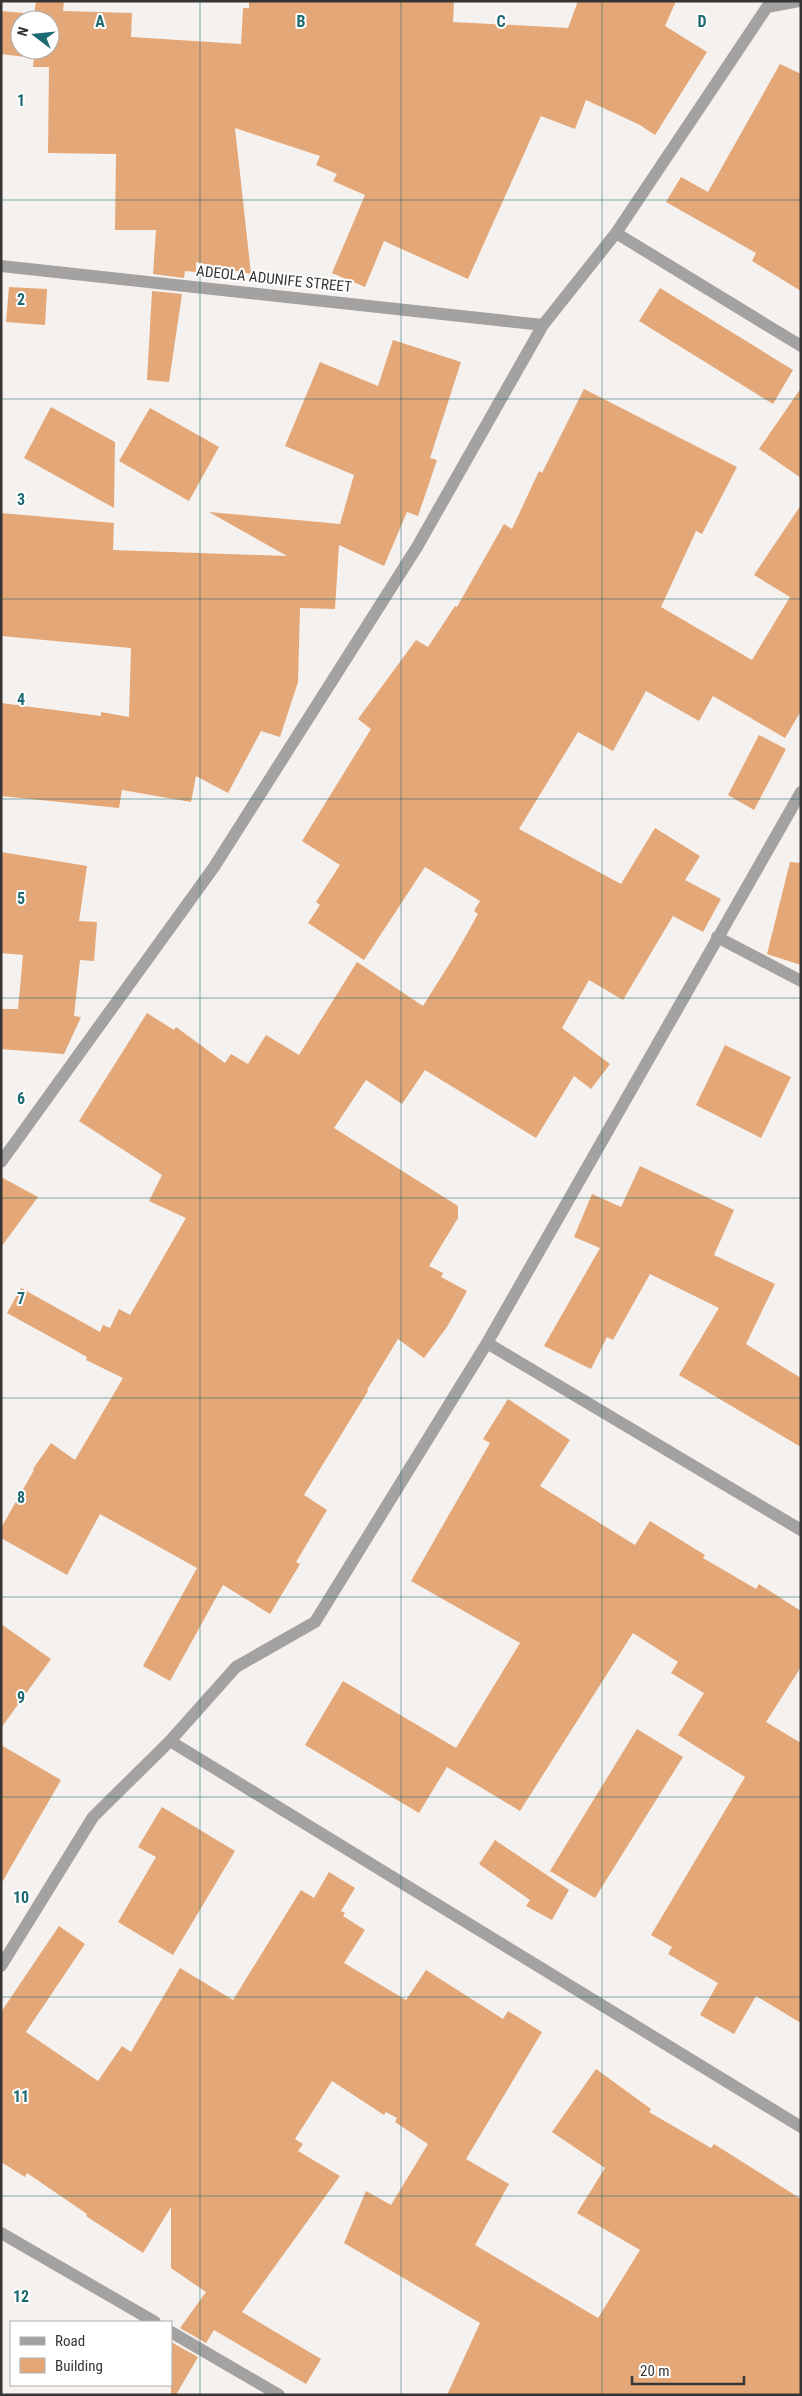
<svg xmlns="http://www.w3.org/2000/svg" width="802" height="2396" font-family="'Roboto Condensed',sans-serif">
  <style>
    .building { fill: #e4a777; fill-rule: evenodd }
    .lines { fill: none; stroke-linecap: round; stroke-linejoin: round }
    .street { stroke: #a4a2a1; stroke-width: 12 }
    .grid { fill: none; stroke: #1e6a72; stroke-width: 1; stroke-opacity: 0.55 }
    .labels { text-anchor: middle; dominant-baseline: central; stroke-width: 4; stroke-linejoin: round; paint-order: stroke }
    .street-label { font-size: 15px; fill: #363534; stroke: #fff }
    .grid-label { font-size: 16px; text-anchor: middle; font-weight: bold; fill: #1e6a72; stroke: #fff; stroke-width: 4; stroke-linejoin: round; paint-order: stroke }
  </style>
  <rect width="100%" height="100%" fill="#f5f1ef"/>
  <path class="building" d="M36,1H64L63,11L132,13L131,37L241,44L243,8H249V1H454L453,22L568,28L578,1H676L665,26L707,52L655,135L640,125L586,100L575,129L541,116L468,279L384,241L365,287L332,273L365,195L333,181L337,174L316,165L320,156L235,128L251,274L196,262V272L185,271L184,278L153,274L156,230H115L116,154L48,153L49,67H33L34,58L1,54V11L34,14ZM20,20H50V50H20Z
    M780,64L801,74V291L752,261L756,253L666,202L681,177L708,192Z
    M9,287L47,289L45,325L6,322Z
    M660,288L793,370L773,404L639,321Z
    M152,291L182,294L169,382L147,380Z
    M393,340L461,362L430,458L437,460L418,516L407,512L384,566L339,545L335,609L300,608L298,682L280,737L261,731L228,793L196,776L191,802L122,790L119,808L1,796V703L101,716V712L129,717L131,648L1,636V513L114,523L113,550L287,556L209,512L340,524L354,475L285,446L320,362L378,386Z
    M801,388V478L759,449Z
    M584,389L737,467L702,534L696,531L661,607L752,660L790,597L754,575L801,505V711L785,738L713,696L699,721L646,691L613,751L578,732L519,829L621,884L655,828L700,856L685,880L721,899L703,932L673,916L623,1000L589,980L562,1028L610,1064L591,1089L574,1076L536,1138L425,1070L402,1104L366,1080L334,1128L458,1206V1218L429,1266L443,1273L441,1277L467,1291L447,1327L424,1358L398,1339L367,1390L368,1391L304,1495L327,1510L296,1562L300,1564L270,1614L223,1585L170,1681L143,1666L197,1568L100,1514L67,1575L1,1538V1528L34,1470L33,1469L51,1443L75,1460L123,1378L86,1360L87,1357L7,1313L21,1288L100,1332L103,1325L110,1328L119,1309L130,1315L186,1218L149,1201L162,1175L79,1121L147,1013L174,1030L176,1027L225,1063L231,1054L248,1064L266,1035L299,1055L357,962L423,1006L455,955L478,914L474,911L480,901L425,867L364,960L308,923L320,905L316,902L340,865L302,841L371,729L358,719L416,640L428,647L455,606L457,607L504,524L512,529L539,471L542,473Z
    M51,407L115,442L114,508L24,458Z
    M150,408L219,447L189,501L119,461Z
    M759,735L786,749L754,810L728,795Z
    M1,852L87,866L79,921L97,922L94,961L80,960L74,1016L81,1017L64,1054L1,1049V1009H18L23,955L1,953Z
    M790,862L801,863V965L767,954Z
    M725,1045L791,1077L761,1138L696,1105Z
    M640,1166L734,1210L714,1255L775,1284L746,1344L801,1378V1447L679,1375L719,1308L650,1274L613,1340L607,1337L591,1369L544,1346L600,1248L574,1237L592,1194L621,1207Z
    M1,1177L38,1197L1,1247Z
    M508,1399L570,1440L540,1486L635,1545L650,1521L705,1555L703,1558L756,1589L759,1584L801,1611V1667L766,1722L801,1743V2023L756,1996L734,2034L700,2015L718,1983L668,1954L672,1947L651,1935L745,1777L678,1735L704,1693L671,1673L678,1662L633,1633L520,1811L447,1767L419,1813L305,1745L343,1681L456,1748L520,1643L411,1581L490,1443L483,1439Z
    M1,1624L51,1659L1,1728Z
    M637,1729L683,1757L595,1898L550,1871Z
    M1,1745L61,1780L1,1884Z
    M162,1807L235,1851L173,1955L118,1922L156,1857L138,1847Z
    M495,1840L569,1890L552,1920L526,1906L530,1900L479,1864Z
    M329,1872L355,1888L341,1911L345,1913L343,1916L365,1930L344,1963L406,2000L426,1970L503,2019L508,2011L542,2032L466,2159L509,2184L475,2245L598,2318L640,2250L577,2213L605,2168L552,2132L596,2069L651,2109L649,2112L711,2148L714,2144L801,2199V2395H447L480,2323L344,2243L366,2191L391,2205L428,2144L395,2122L397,2118L386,2112L384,2115L332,2081L295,2139L303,2144L298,2151L340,2176L242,2312L321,2359L306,2384L214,2330L206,2343L180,2328L206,2292L171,2268V2207L143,2253L86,2216L87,2214L27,2173L25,2177L1,2162V2012L59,1926L85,1944L26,2032L98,2081L122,2046L131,2052L180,1968L233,2000L301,1890L314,1898Z
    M171,2342L198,2357L176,2395H171Z"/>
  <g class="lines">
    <path class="street" d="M616,233L801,346
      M1,266L543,325
      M717,937L801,981
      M1,1162L214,867L417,547L543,325L616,233L767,7L799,1
      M487,1343L801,1530
      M170,1741L801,2127
      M1,1966L93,1817L170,1741L236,1667L315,1622L487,1343L801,792
      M1,2233L155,2322
      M171,2332L279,2395"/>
  </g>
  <path class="grid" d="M200,1V2395M401,1V2395M602,1V2395M1,200H801M1,399H801M1,599H801M1,799H801M1,998H801M1,1198H801M1,1398H801M1,1597H801M1,1797H801M1,1997H801M1,2196H801"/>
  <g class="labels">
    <g class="street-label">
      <text transform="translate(274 279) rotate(6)">ADEOLA ADUNIFE STREET</text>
    </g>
  </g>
  <g class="grid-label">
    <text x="100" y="27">A</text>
    <text x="301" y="27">B</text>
    <text x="501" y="27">C</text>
    <text x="702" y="27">D</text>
    <text x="21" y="106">1</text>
    <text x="21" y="305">2</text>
    <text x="21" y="505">3</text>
    <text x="21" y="705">4</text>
    <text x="21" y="904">5</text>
    <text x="21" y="1104">6</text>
    <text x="21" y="1304">7</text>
    <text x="21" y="1503">8</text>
    <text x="21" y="1703">9</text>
    <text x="21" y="1903">10</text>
    <text x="21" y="2102">11</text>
    <text x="21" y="2302">12</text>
  </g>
  <rect width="802" height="2396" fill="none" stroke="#363534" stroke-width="5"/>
  <rect x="10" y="2321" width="162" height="65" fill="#ffffff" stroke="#afaeae"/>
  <rect x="20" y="2337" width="25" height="8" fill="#a4a2a1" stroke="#afaeae"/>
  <text x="55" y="2346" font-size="15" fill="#363534">Road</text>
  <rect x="20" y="2358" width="25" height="15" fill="#e4a777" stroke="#afaeae"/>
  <text x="55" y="2371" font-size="15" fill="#363534">Building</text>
  <g transform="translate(35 35) rotate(286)"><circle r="24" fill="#ffffff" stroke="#afaeae"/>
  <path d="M0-4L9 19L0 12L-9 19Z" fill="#1e6a72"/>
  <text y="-8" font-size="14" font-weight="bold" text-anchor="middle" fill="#363534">N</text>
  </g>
  <path d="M632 2376v8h112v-8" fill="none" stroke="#363534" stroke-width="2.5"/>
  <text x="640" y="2376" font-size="15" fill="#363534" stroke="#ffffff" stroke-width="4" paint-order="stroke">20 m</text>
</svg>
